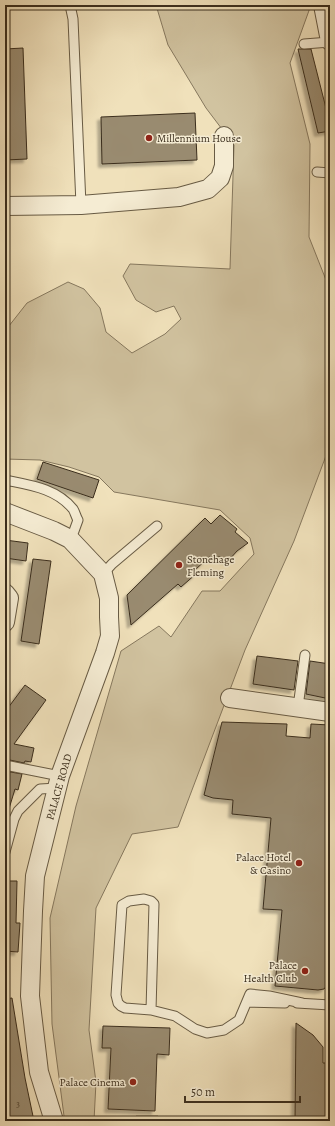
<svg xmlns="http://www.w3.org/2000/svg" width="335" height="1126" font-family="Alegreya,serif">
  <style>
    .green { fill: #d1c3a0; stroke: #86785e }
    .building { fill: #998b6f; stroke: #3b2e1d; filter: url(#shadow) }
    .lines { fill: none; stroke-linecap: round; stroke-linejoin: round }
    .service-casing { stroke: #685b44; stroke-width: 11 }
    .minor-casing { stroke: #685b44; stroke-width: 20 }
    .service { stroke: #f5ecd3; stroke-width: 9 }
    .minor { stroke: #f5ecd3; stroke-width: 18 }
    .poi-dot { fill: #8f2418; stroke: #f5ecd3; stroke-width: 1.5 }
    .labels { text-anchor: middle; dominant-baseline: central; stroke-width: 3; stroke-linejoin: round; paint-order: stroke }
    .number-label { font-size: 9px; fill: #524532 }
    .poi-label { font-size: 11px; fill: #3b2e1d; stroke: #f5ecd3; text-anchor: end }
    .street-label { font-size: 11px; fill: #3b2e1d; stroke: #f5ecd3 }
  </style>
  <defs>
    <filter id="shadow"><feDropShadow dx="-3.5" dy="3.5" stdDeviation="1" flood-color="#0004"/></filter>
  </defs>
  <rect width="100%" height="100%" fill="#f0e1bb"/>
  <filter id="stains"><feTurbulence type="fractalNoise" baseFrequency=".005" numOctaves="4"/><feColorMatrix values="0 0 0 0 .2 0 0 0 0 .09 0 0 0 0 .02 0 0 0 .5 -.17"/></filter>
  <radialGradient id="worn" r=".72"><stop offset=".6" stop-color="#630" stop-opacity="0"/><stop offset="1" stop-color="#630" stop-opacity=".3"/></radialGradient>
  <path class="green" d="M156,5H311L290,63L310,144L309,237L330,290V445L294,541L245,650L178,827L132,834L96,908L89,1030L96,1082L94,1121H67L64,1116L52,1024L50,918L76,806L121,651L159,626L171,637L202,591H220L254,554L250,538L220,510L114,492L99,477L69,467L40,460L5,459V331L27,303L68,282L84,289L100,308L106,332L132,353L165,334L181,319L174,306L156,312L136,300L123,276L130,264L230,269L234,145L206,108L168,45Z
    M136,1116H158L162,1121H134Z"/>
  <path class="building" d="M23,48L27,159L5,160V49Z
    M298,49H311L330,124V131L318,133Z
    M195,113L197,160L102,164L101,117Z
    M43,462L99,480L93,498L37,479Z
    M220,515L237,529L235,532L248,543L237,551L229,560H224L222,557H209L195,570L197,573L181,587L178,584L131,625L127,595L205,518L211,524Z
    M5,540L28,543L26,561L5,558Z
    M33,559L51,561L39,644L21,641Z
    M257,656L298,661L294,690L253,684Z
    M310,661L330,664V699L306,694Z
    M25,685L46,700L14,744L34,748L31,762L25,761L24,763L5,759V712Z
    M222,722L287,724L286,736L310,738L311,724L330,725V957L328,984L324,989L318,990L275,986L282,910L263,909L271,818L232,814L233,800L213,798L204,795Z
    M5,771L22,774L18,790L15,789L8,812L5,811Z
    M5,881H17L16,923H20L18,952L5,951Z
    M12,998L25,1078L34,1121H5V999Z
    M296,1023L313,1035L323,1047V1063H330V1121H295Z
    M103,1026L170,1028L169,1055L157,1054L155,1111L108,1109L111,1048H102Z"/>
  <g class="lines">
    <defs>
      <path id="service" d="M70,5L73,19L81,205
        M304,44L330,42
        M317,172L330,173
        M5,480C29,485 56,488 73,509C75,512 76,517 78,520L74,531L70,539
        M103,574L112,564L157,526
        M298,707L305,655
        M5,765L60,776
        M5,852L14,819L18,811L40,789L57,788
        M247,1002L285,1003
        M297,1003L330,1005
        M151,1010L154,904L151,901L144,899L129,901L122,905L116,995L118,1003L121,1006L125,1008L151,1010L175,1016L195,1029L207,1033L224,1030L239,1020L250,994L269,996L302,1003"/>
      <path id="minor" d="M323,5L330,41
        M5,206L81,205L179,197L208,189L220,178L224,166V136
        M5,512L54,531L70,539L103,574L109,598V617L110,636L105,653L60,776L35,876L33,911L30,996L39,1072L54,1121
        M5,593L9,598L5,622
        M230,698L330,712"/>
    </defs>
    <use href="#service" class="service-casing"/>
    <use href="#minor" class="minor-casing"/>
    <use href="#service" class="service"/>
    <use href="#minor" class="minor"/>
  </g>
  <g class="poi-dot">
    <circle cx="149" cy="138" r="4"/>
    <circle cx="179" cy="565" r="4"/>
    <circle cx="299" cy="863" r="4"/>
    <circle cx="305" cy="971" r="4"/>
    <circle cx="133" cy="1082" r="4"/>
  </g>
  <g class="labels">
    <g class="number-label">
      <text x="18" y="1104">3</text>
    </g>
    <g class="poi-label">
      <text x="157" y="138" text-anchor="start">Millennium House</text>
      <text x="187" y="559" text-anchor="start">Stonehage<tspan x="187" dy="13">Fleming</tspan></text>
      <text x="291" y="857">Palace Hotel<tspan x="291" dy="13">&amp; Casino</tspan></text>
      <text x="297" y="965">Palace<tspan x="297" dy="13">Health Club</tspan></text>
      <text x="125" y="1082">Palace Cinema</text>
    </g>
    <g class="street-label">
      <text transform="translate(59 787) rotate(-74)">PALACE ROAD</text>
    </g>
  </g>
  <rect width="335" height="1126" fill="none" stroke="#f0e1bb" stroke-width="20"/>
  <rect x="6" y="6" width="323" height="1114" fill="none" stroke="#3b2e1d" stroke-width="2"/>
  <rect x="10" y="10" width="315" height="1106" fill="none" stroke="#3b2e1d"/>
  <path d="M185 1096v6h115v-6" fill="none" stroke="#3b2e1d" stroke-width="2"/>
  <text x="191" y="1096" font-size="12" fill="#3b2e1d" stroke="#f5ecd3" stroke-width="3" paint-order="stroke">50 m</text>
  <rect width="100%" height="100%" filter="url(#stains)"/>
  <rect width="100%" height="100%" fill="url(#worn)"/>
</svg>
